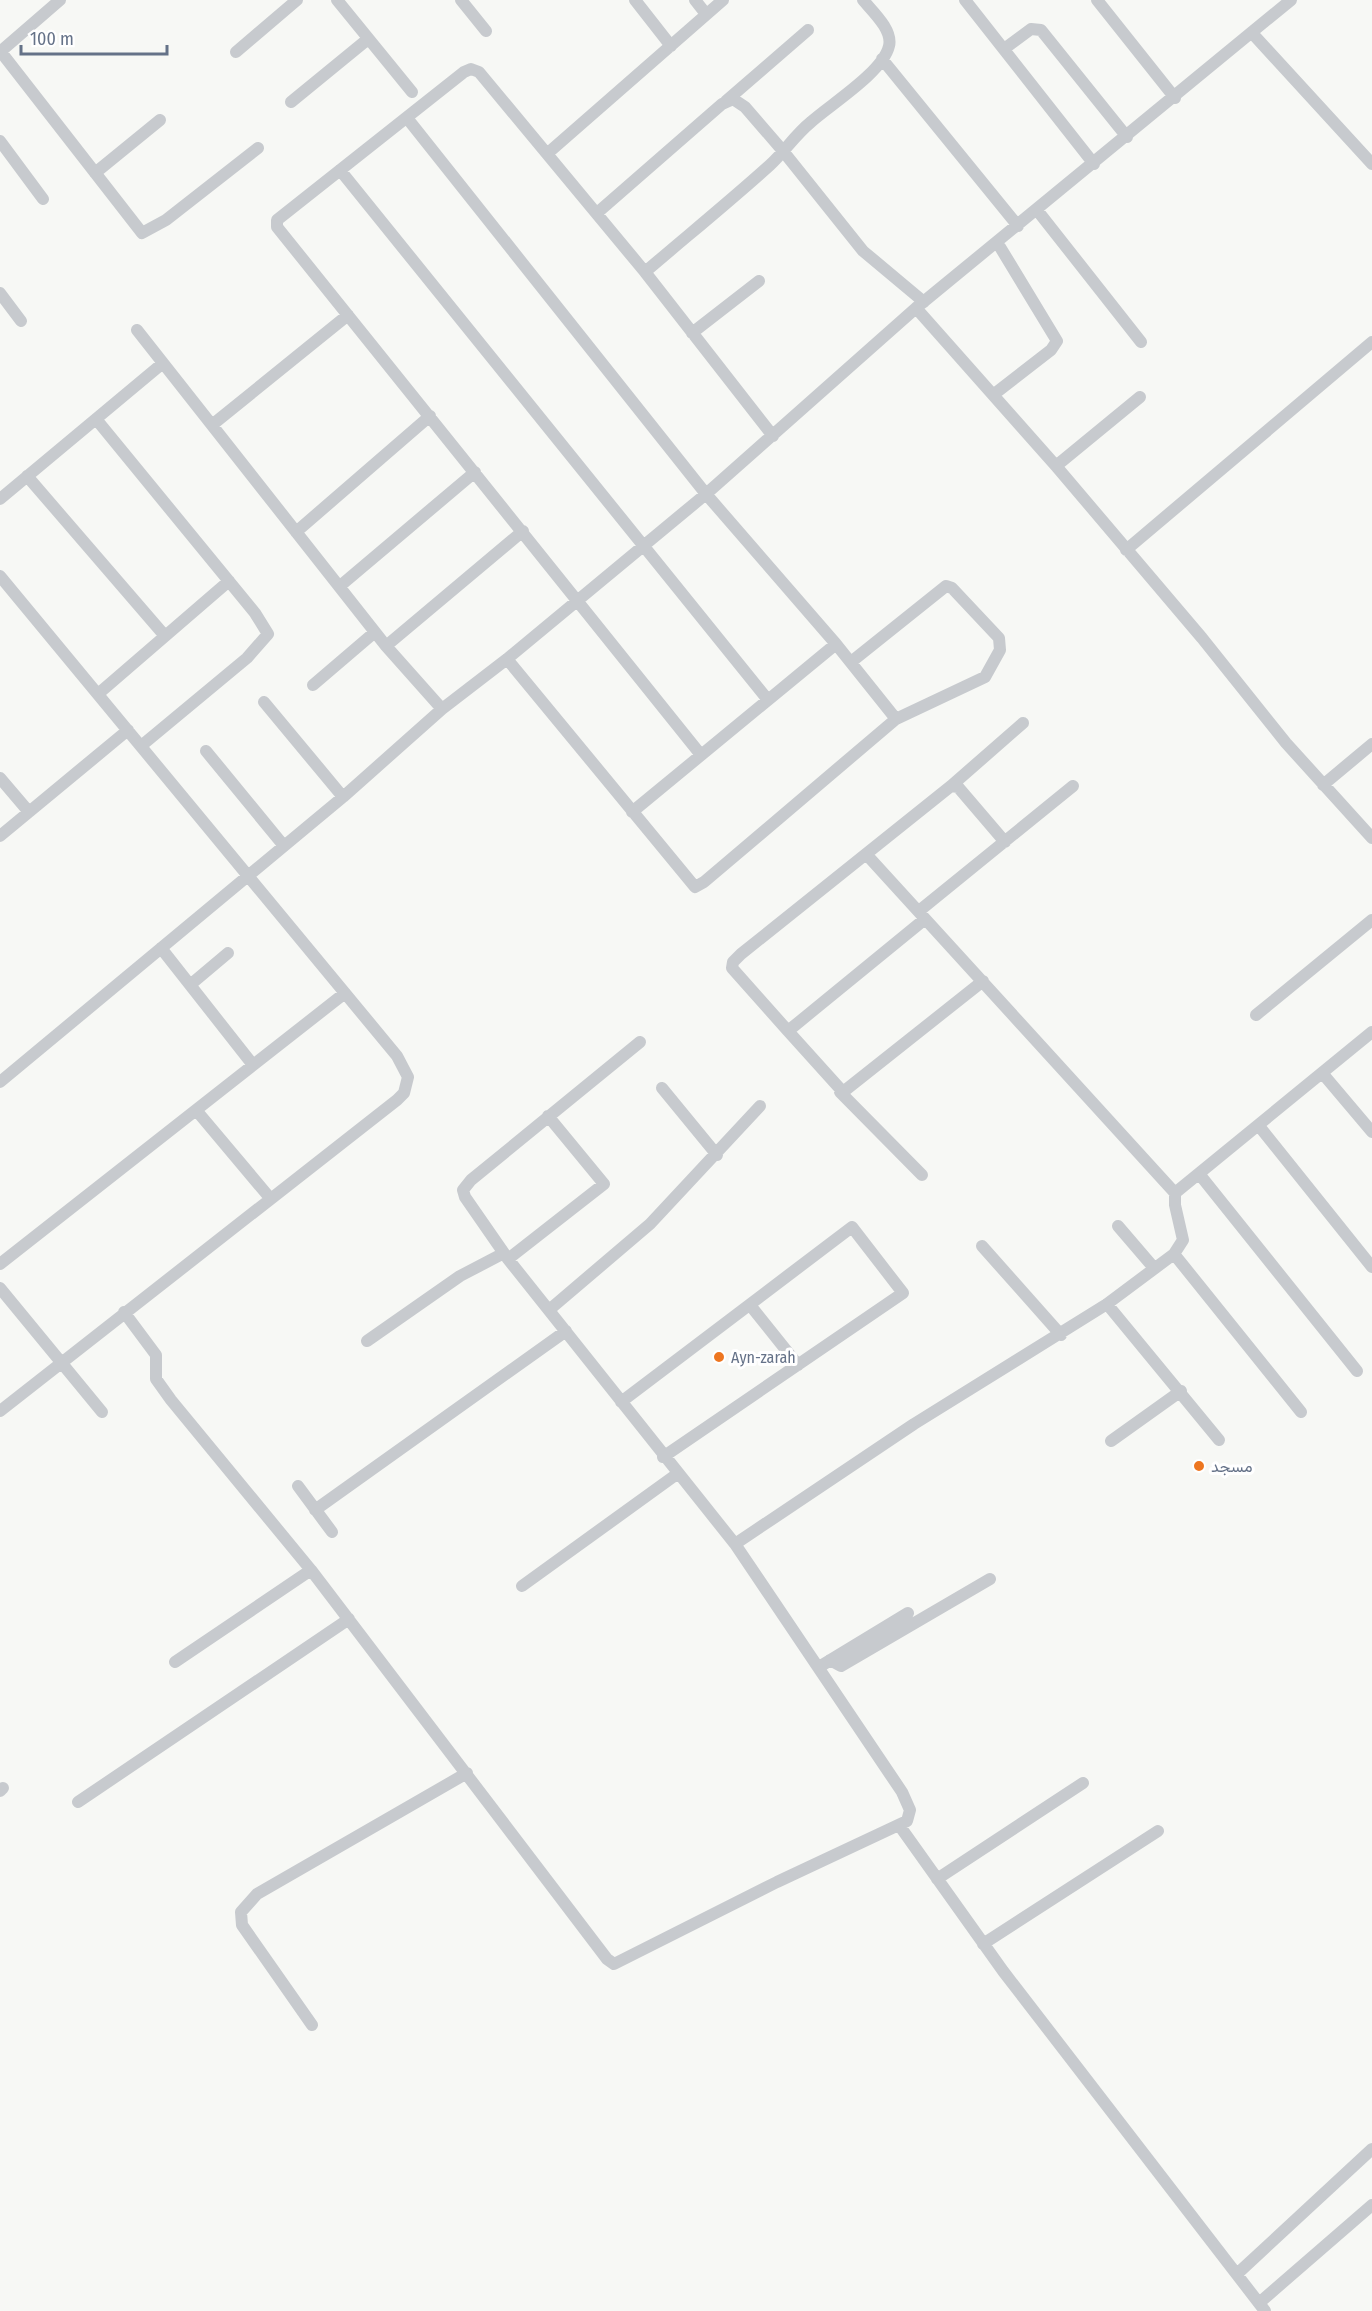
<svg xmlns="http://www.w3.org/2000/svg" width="1372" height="2311" font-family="'Fira Sans Condensed',Vazirmatn,sans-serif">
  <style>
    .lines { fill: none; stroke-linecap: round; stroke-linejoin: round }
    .minor { stroke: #c7cace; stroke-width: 12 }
    .poi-dot { fill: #ed7620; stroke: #fff; stroke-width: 2 }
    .labels { text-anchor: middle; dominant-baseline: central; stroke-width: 6; stroke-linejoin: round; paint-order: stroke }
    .poi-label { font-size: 16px; fill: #657288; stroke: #fff; text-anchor: start }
  </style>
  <rect width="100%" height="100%" fill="#f7f8f5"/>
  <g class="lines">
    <path class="minor" d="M337,0L412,92
      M461,0L486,31
      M635,0L671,46
      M695,0L706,14
      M965,0L1094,164
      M1097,0L1175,98
      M1291,0L916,308L1056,466L1202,638L1286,743L1372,838
      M1252,33L1372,164
      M1004,49L1031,29L1041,30L1127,137
      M0,52L60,0
      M1,52L142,233L166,220L258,148
      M236,52L297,0
      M882,59L1018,226
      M726,101L808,30
      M291,102L368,39
      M407,118L706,494L836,644L896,719L704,882L695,887L507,659
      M0,141L43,199
      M548,153L723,0
      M340,170L768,700
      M95,173L160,120
      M1037,210L1141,342
      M597,213L722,104L733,99L745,107L783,151L863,251L924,302
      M645,272C687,236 729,202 770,165C785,151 795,135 811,122C831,104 883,72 889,46C893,30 873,12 863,0
      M0,293L21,321
      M137,330L386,646L442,709
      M692,333L759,281
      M993,395L1051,350L1057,341L997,242
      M96,419L255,613L268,634L247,658L141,746
      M212,425L348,315
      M1056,466L1140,397
      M27,476L165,636
      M0,499L163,363
      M296,532L430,416
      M1126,550L1372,342
      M0,576L397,1056L408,1077L404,1093L397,1100L0,1411
      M340,586L475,472
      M386,646L523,531
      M851,662L946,586L952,588L999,638L1000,650L985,677L896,719
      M313,685L375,632
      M98,694L229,581
      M264,702L343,797
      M206,751L284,846
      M701,755L277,227V220L464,72L471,69L479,72L645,272L773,436
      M0,778L29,812
      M1323,785L1372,744
      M951,786L958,787L1005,842
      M632,812L836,644
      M0,836L128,730
      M919,911L1073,786
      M925,919L788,1031L732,968L733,962L741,954L951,786L1023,723
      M161,948L253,1065
      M190,985L228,953
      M1256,1015L1372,920
      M788,1031L843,1092L983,981
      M1323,1074L1372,1132
      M0,1082L343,797L442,709L507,659L706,494L916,308
      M662,1088L717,1155
      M840,1092L922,1175
      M196,1110L270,1198
      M1259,1126L1372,1267
      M1200,1175L1357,1371
      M1175,1193L1372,1032
      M1118,1226L1154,1268
      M982,1246L1061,1335
      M1174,1254L1301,1412
      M508,1259L604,1184L548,1116
      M0,1264L345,993
      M0,1288L102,1412
      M1107,1304L1219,1440
      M750,1305L798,1365
      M549,1310L650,1224L760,1106
      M124,1312L156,1355V1379L171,1400L311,1570
      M367,1341L460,1276L504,1253
      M621,1402L852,1227L903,1293L663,1457
      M1111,1441L1181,1391
      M298,1486L332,1532
      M315,1510L566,1331
      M735,1544L914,1424L1107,1304L1174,1254L1183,1240L1175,1205V1193L866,854
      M522,1586L677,1474
      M830,1660L841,1666L990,1579
      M175,1662L311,1570L607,1959L614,1964L777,1882L907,1821L910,1810L902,1792L735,1544L508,1259L465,1197L463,1190L471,1180L640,1042
      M824,1664L908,1613
      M0,1791L3,1788
      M78,1802L349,1619
      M899,1825L1003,1971L1265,2311
      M937,1879L1083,1783
      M983,1944L1158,1831
      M312,2025L242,1925L241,1912L257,1894L467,1773
      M1237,2274L1372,2149
      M1259,2303L1372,2205"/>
  </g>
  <g class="poi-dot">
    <circle cx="719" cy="1357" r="6"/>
    <circle cx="1199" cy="1466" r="6"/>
  </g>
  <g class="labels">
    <g class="poi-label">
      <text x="731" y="1357">Ayn-zarah</text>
      <text x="1211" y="1466">مسجد</text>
    </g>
  </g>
  <path d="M21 45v9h146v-9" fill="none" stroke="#657288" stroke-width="3"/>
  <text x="30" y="45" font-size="18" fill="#657288" stroke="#ffffff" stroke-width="4.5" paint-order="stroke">100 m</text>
</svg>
